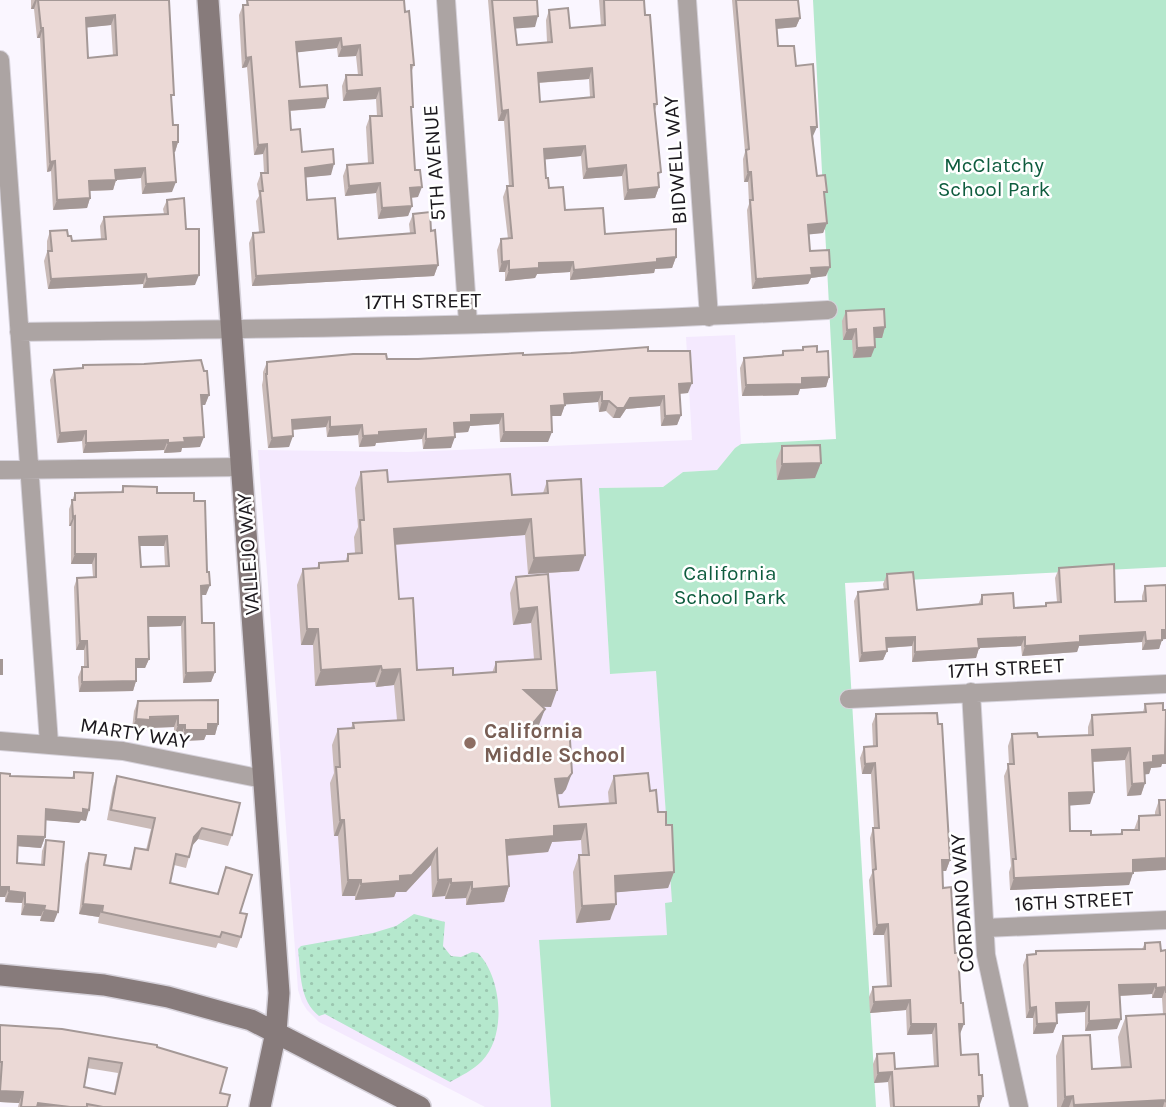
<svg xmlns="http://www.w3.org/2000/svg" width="1166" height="1107" font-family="Karla,sans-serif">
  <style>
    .education { fill: #f4e9fe }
    .grass { fill: url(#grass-dots) }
    .park { fill: #b5e8cd }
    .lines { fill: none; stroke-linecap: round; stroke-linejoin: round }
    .street-casing { stroke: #d6d2db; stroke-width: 20 }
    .secondary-casing { stroke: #d6d2db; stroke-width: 24 }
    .street { stroke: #aca4a3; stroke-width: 18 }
    .secondary { stroke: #877b7b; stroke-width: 21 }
    .wall { fill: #cabbb8; fill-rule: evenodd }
    .shaded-wall { fill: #a49896 }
    .building { fill: #ebd9d6; stroke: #a49896; stroke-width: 2; fill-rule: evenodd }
    .education-dot { fill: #8d6e63; stroke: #fff; stroke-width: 2.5 }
    .labels { text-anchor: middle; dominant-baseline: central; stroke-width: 5; stroke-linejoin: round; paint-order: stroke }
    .street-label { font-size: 21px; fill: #1b181d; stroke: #fff }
    .park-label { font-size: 21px; fill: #0e5c3e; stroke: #fff }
    .education-label { font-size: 21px; font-weight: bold; fill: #785e54; stroke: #fff; text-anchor: start }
  </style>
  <defs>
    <pattern id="grass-dots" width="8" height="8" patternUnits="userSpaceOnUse" patternTransform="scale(1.75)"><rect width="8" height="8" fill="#b5e8cd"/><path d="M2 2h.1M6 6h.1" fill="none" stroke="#9bc6b0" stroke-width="1.8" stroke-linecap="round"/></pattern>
  </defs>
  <rect width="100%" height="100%" fill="#faf6ff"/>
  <path class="education" d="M735,335L741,444L735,448L717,470L683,472L663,487L599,488L610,674L656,671L675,935L539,940L551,1107H485L319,1022L307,1010L302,1002L298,990L258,450L408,452L692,440L686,337Z"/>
  <path class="grass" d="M414,914L445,922L443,946L451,956L461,957L472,952L478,953C502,978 507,1035 482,1061C473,1070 461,1076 450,1082L325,1014L319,1016C299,1000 301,973 298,949L301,946L373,933L396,926Z"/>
  <path class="park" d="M813,0H1166V567L845,583L876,1107H551L539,940L667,935L665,903L672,902L656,671L610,674L599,488L663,487L683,472L717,470L735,448L741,444L836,439Z"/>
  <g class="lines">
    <defs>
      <path id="street" d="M446,0L468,323
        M687,0L709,317
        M0,60L49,743
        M19,332C288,329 559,325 828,310
        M0,470L242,467
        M971,692L986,955L1019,1107
        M849,699L1166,684
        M0,741L123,751L263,779
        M985,928L1166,920"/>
      <path id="secondary" d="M208,0L279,993L276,1032L260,1107
        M0,975L104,985L168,997L251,1020L420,1107"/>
    </defs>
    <use href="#street" class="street-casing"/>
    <use href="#secondary" class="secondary-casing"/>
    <use href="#street" class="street"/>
    <use href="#secondary" class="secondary"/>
  </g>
  <path class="wall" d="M31,0H169L171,103L173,125L178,142L175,152H174L172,192L142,194L141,178L116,180L113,190L90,191V198L87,208L53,210L51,171L47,172L40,38H37L34,9H31ZM111,25L113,56L88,58L87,27Z
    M247,0L405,12L414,65L411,73V113L415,170L418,197L411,198L412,206L408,216L378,219L376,193L345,196L343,176L347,165L368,163L366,127L370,116H377L376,99L343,101L342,86L346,75H358L356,56L338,57L337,48L296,52L300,87L325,108L290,111L291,130L302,152L331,175L306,177L307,200L338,239L410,233L409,224L413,214L431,231L438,265L434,276L252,286L249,243L253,233L259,232L256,201L259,196L257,184L261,173H264L263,154L254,155L247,67L242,68L239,15L243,5H246Z
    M488,0H537L535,27L515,28L517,45L547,42L546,20L549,10L570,28L601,26L599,0H644L657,104L655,110L659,187L655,198L624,200L622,176L583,179L581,156L544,159L546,178L549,188L565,210L605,234L676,257L672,268L655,269L654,273L570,280V272L537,274L535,278L505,281V272H499L497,250L501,239H508L503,197L507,186H509L504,121H498ZM589,79L590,97L540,102L538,83Z
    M732,0H798L800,18L796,27L777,29L778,46L796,66L813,136L817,176L825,197L827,223L823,233L808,234L810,251L826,276L811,278L808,284L752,289L747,210L749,204L748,182H744L743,159L745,152Z
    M167,200L186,229L195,285L143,288V284L48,289L44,261L47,252V241L50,231L68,236L72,241L101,239L100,226L104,217L164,214L163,209Z
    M846,311L885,327L882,338H875L871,357L853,358L852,340H843L842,321Z
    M803,347L817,352L829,377L826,387L800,389L798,395L742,396L740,368L744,358L781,355L783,351H802Z
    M648,351L688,393L679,394L681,415L677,425L661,426L660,406L626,409L620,418H613L606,411L599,412L598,402L565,404L561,416H551L548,442H500L499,424L470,426L468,432L455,433L451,448L423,449L422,439L376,443L375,446L359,447L358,435L327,437L326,427L292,430L289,447L268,448L262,385L263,380V372L267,362L418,359Z
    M83,365L209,395L205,405H202L200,447L182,448L181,452L164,453V450L83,453L82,441L57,443L50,380L54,370L82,368Z
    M782,446L815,478L777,480L776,461Z
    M361,472L388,482L512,495L543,493L547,481L579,571L528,574L525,535L395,545L399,599L417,670L453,675L492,673L496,662L534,659L531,623L513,625L510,593L516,577L548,574L551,707L542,706L545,709L537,727L566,789L562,794H557L559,807L609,804L608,792L614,776L650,791L658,812L666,825L674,872L668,888L616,892L610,920L576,923L573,872L579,855H582L581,840L552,842L548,852L507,856L509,886L504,902L466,905V898L445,899V896L432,897L431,865L406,892H396L394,897L355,900V896H342L338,836H334L330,783L334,773L332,745L338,729L351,728L353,723L397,720L394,685L376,687L375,682L315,686L313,645H301L297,585L303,569L317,568L319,563L345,562L348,554L355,553L354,537L358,527L355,488Z
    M123,486L194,501L206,595H202V623L215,672L211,682L183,683L181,626L148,627L149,659L145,668H136V681L133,691L79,692L78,677L82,667H84V650H76L74,587L77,578L93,577L92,564H71V526H69V509L75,493L121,492ZM139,546H164L165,566L141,567Z
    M1059,568L1115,602L1142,601V596L1145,586L1166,585V639H1162L1159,649L1142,650V642L1079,646L1077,652L1022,656L1021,646L979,648L976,658L912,662V646L887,648V651L883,660L859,662L854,601L858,592L884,590L883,584L887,574L917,610L978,605L982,595L1014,608L1045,606L1046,603L1057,602L1055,578Z
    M138,701L218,724L215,735H206L204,740L181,741V736H174V727L147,728L146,731L132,729L134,711Z
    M1145,704L1162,764L1161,767L1151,768L1149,774H1145V783L1141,795L1127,796L1125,760L1093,762L1090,804L1069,805L1070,831L1091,835L1120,834L1122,830H1134L1139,816H1155V812L1159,800H1166V870L1133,872L1129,885L1010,890L1009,872L1011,866L1004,776L1009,764L1008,746L1012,734L1038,737L1088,735V727L1092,715L1143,712Z
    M876,714L938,724L950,860L946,871H942L943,888L961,1055L979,1107H890L888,1082L874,1083L873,1064L877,1054L895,1069L934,1066L932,1034L907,1035L906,1010L870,1013L869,997L873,987L887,986L884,935H873L869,880L872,873L870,838L873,828H874L871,774H862L860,758L864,747L873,746L872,724Z
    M74,772L86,821L81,820L79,823L46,820L45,837L41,848L18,846L17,863L41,865L42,851L46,840L54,922L40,921L41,916L21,915L22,903L5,902L10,776L72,778Z
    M117,776L232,835L228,846L198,839L192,846L186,868L174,865L170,883L217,894L226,867L240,913L241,937L237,948L218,943L216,948L98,923L99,917L79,914L85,864L89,853L104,865L129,869L135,848L146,850L151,829L107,820L113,787Z
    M1145,943L1161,951L1166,950V1107H1057L1056,1056L1063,1036L1092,1069L1121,1067L1118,1037L1126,1016L1163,1014L1162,998H1152V994L1120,996L1117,1029L1085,1031V1012L1057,1013V1023L1053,1033L1033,1034V1018H1026L1023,965L1027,955L1035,954L1036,951L1142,949Z
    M0,1025L157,1047L220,1093L227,1107H18L19,1103L0,1102ZM87,1068L118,1073L114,1093L84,1087Z"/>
  <path class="shaded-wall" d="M35,0H37L34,9H31Z
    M115,15L111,25L83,28L86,18Z
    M538,16L535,27L510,29L514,18Z
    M800,18L796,27L773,29L776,20Z
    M41,28H43L40,38H37Z
    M341,38L337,48L292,53L296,42Z
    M360,45L356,56L338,57L342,47Z
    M251,57L247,67L242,68L246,58Z
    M592,68L589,79L534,83L538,73Z
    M380,88L376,99L343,101L347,91Z
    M328,98L325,108L285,111L289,101Z
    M508,110L504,121H498L502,111Z
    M811,127H817L813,136L808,137Z
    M173,142H178L175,152H169Z
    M267,144L263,154L254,155L258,145Z
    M585,146L581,156L540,160L544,149Z
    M55,161L51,171L47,172L50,162Z
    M334,164L331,175L301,178L305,168Z
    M626,165L622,176L583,179L587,169Z
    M145,168L141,178L116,180L113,190L85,191L89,181L115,170Z
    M748,172H751L748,182H744Z
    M176,182L172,192L142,194L146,184Z
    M380,183L376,193L345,196L349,186Z
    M422,187L418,197L406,198L410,188Z
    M659,187L655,198L624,200L628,190Z
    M90,198L87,208L53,210L57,200Z
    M412,206L408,216L378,219L382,208Z
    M827,223L823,233L804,235L808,225Z
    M676,257L672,268L655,269L654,273L570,280L574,270Z
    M509,261L505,272H499L502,262Z
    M573,262L570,272L537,274L535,278L505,281L509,270L539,263Z
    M438,265L434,276L252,286L256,276Z
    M830,267L826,276L811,278L808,284L752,289L756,279L811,268Z
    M146,274L143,284L48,289L51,279Z
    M199,275L195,285L143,288L147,279Z
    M885,327L882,338H870L874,328Z
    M856,329L852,340H843L847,330Z
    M875,347L871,357L853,358L857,348Z
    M829,377L826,387L800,389L798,395L742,396L746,385L802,378Z
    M692,383L688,393L675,394L679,384Z
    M602,392L598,402L560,405L564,394Z
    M201,395H209L205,405H197Z
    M664,396L660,406L626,409L620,418H613L617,408L630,398Z
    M602,401H609L606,411L599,412Z
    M565,405L561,416H547L551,406Z
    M503,414L499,424L470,426L468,432L450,433L454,423L471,415Z
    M681,415L677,425L661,426L665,416Z
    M330,417L326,427L288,430L292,420Z
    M362,425L358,435L327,437L330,427Z
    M426,429L422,439L376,443L375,446L359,447L363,436L379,432Z
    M86,431L82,441L57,443L60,433Z
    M504,432H552L548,442H500Z
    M293,436L289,447L268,448L272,438Z
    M204,437L200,447L182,448L181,452L164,453L168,443L184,438Z
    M455,437L451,448L423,449L426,439Z
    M168,440L164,450L83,453L86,443Z
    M821,463L815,478L777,480L782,464Z
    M75,516L71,526H69L73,517Z
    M531,519L525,535L388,545L394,529Z
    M167,536L164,546H135L139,537Z
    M75,554H96L92,564H71Z
    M585,555L579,571L528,574L534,558Z
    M210,585L206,595H198L201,586Z
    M537,607L531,623L513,625L519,609Z
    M148,617H185L181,626L144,627Z
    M307,629H318L313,645H301Z
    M1162,630H1166V639L1158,640Z
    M1145,632L1142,642L1079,646L1077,652L1022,656L1025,646L1080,636Z
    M915,637L912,646L883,648L886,638Z
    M1025,637L1021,646L979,648L976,658L912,662L915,652L978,639Z
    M1162,640L1159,649L1142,650L1146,641Z
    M80,641H87L84,650H76Z
    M887,651L883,660L859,662L862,653Z
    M136,659H149L145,668H132Z
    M381,666L375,682L315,686L321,670Z
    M400,669L394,685L376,687L382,670Z
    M215,672L211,682L183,683L186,673Z
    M136,681L133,691L79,692L82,682Z
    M524,690H557L551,707L518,706Z
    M545,709L539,725L523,744L529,728Z
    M178,716L174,727L147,728L146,731L132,729L136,719Z
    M208,724H218L215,735H206L204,740L181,741L185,730Z
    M178,725H185L181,736H174Z
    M1130,748L1125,760L1088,762L1092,750Z
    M1166,752V764H1162L1161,767L1151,768L1149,774L1140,775L1144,763L1153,756Z
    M875,763L871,774H862L865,764Z
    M572,773L566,789L562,794L549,795L555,779Z
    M1145,783L1141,795L1127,796L1132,784Z
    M1094,792L1090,804L1065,806L1069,793Z
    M46,809H83L89,810L86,821L81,820L79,823L42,820Z
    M340,820H344L338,836H334Z
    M586,824L581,840L552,842L548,852L500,856L506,840L554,826Z
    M202,828L198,839L190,848L194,837Z
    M18,836L45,837L41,848L15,846Z
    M437,849L431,865L406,892H396L394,897L355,900L361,884L400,876Z
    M1166,858V870L1129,872L1133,860Z
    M942,860H950L946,871H938Z
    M674,872L668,888L609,893L615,876Z
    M1133,873L1129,885L1010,890L1014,878Z
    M451,879L445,896L432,897L438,880Z
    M348,880H361L355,896H342Z
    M472,882L466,898L445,899L451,883Z
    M509,886L504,902L466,905L472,889Z
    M0,887H9L5,897H0Z
    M9,891L25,893L22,903L5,902Z
    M25,904L45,906L41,916L21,915Z
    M83,904L103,906L99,917L79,914Z
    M616,904L610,920L576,923L582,906Z
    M44,910L58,912L54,922L40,921Z
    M888,924L884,935H873L877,925Z
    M1156,984L1152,994L1116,996L1119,985Z
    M1166,987L1162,998H1152L1156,988Z
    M910,1000L906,1010L870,1013L874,1002Z
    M1089,1002L1085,1012L1052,1014L1056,1003Z
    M1036,1007L1033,1018H1026L1030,1008Z
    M1121,1019L1117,1029L1085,1031L1089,1021Z
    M1057,1023L1053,1033L1033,1034L1037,1024Z
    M911,1024H936L932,1034L907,1035Z
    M959,1024H964L960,1034Z
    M892,1072L888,1082L874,1083L878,1073Z
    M0,1091L23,1092L19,1103L0,1102Z
    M978,1096H983L979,1107Z
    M1073,1096L1069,1107H1061L1065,1097Z
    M1165,1100L1163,1107H1073L1074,1105Z
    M38,1103L70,1106L36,1107Z"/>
  <path class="building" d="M38,0H169L174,95H171L173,125H178V142H173L176,182L146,184L145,168L115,170L116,180L89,181L90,198L57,200L55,161L50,162L43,28H41ZM115,15L117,55L88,58L86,18Z
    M247,0H404L405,12L409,11L414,65H411L413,107H411L415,170H420L422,187L410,188L412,206L382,208L380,183L349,186L347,165L373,163L370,116H382L380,88L347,91L346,75H362L360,45L342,47L341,38L296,42L300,87L327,85L328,98L289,101L291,130L300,129L302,152L333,149L334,164L305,168L307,200L335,198L338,239L415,233L413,214L430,212L431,231L435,230L438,265L256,276L253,233L264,232L260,191H263L261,173H268L267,144L258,145L251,57L246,58L243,5H248Z
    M492,0H537L538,16L514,18L517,45L552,42L549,10L568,8L570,28L605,25L604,0H644L645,15H650L657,104H654L661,172L658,173L659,187L628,190L626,165L587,169L585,146L544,149L546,178H548L549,188L563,187L565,210L603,208L605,234L676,229V257L657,259V262L574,270L573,262L539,263V268L509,270V261L502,262L501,239L512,238L507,186H513L508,110L502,111ZM592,68L594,97L540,102L538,73Z
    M736,0H798L800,18L776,20L778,46H794L796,66L813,64L817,127H811L817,176L825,175L827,192H824L827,223L808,225L810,251L829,250L830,267L811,268L812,275L756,279L750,200H753L751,172H748L746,150L749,149Z
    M184,198L186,229H199V275L147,279L146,274L51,279L48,251H52L50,231L67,230L68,236H71L72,241L106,239L104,217L168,214L167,200Z
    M884,309L885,327L874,328L875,347L857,348L856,329L847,330L846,311Z
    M817,346V352L828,351L829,377L802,378V384L746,385L744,358L783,355V351L803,350V347Z
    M648,347V351H690L692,383L679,384L681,415L665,416L664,396L630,398L624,408H617L609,401H602V392L564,394L565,405L551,406L552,432H504L503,414L471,415V422L454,423L455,437L426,439V429L379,432V435L363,436L362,425L330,427V417L292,420L293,436L272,438L266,374H267V362L353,354H386L387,359H418L523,353V355L571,353Z
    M201,360L204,371H207L209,395H201L204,437L184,438L185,442L168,443V440L86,443V431L60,433L54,370L83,368V365L144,364Z
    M820,445L821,463L782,464V446Z
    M387,470L388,482L510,474L512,495L548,493L547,481L581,479L585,555L534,558L531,519L394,529L399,599L413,598L417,670L453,668V675L496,672V662L541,659L537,607L519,609L516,577L548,574L557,690H524L545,709L529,728L555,726L570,740L572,773L568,778L555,779L559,807L616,803L614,776L648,773L650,791L656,790L658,812H666V825H672L674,872L615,876L616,904L582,906L579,855H589L586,824L554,826V836L506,840L509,886L472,889V882L451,883V879L438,880L437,849L412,875L400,876V881L361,884V880H348L344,820H340L336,767H340L338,729L354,728L353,723L404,720L400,669L382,670L381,666L321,670L318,629H307L303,569L319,568V563L348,561V554L362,553L360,520H364L361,472Z
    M123,486L157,487V493H194V501H205L207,572H209L210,585L201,586L202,623H214L215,672L186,673L185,617H148L149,659H136V681L82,682V667H88L87,641H80L77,578L96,577V554H75V516L73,517L72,500H75V493L123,492ZM167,536L169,566L141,567L139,537Z
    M1114,564L1115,602L1146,601L1145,586L1166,585V630H1162V640L1146,641L1145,632L1080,636V642L1025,646V637L978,639L979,648L915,652V637L886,638L887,651L862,653L858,592L888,589L887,574L913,572L917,610L982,604V595L1013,593L1014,608L1046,606V603L1061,602L1059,568Z
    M0,660H2V674H0Z
    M218,700V724H208V730H185V725H178V716L150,717V720L136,719L138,701Z
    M1163,703V710H1166L1165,755L1153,756V762L1144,763L1145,783L1132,784L1130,748L1092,750L1094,792L1069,793L1070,831H1091V835L1122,834V830H1139V816L1160,815L1159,800H1166V858L1133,860V873L1014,878L1013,859H1016L1008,764H1014L1012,734L1037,733L1038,737L1093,735L1092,715L1146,712L1145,704Z
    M937,713L938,724H942L950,860H942L943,888L951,887L955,953H958L961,1003H963L964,1024H959L961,1055L978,1054L979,1075H982L983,1096H978L979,1107H894L892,1072L878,1073L877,1054L894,1053L895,1069L938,1066L936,1024H911L910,1000L874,1002L873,987L891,986L888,924L877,925L873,870L876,869L873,828H879L875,763L865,764L864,747L877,746L876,714Z
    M74,772L93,773L89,810L83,809V813L46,809L45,837L18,836L17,863L44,865L46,840L64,842L58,912L44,910L45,906L25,904V893L9,891V887H0V773L10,774V776L74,778Z
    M117,776L240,803L232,835L202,828L194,837L189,857L176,854L170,883L218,894L226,867L252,875L240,913L247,914L241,937L222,932L220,937L102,912L103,906L83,904L89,853L106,855L104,865L131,869L135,848L148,850L155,818L111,810Z
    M1160,942L1161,951L1166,950V993V987L1156,988V984L1119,985L1121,1019L1089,1021V1002L1056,1003L1057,1023L1037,1024L1036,1007L1030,1008L1027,955L1036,954V951L1145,949V943Z
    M1166,1014V1102L1165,1100L1074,1105L1073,1096L1065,1097L1063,1036L1090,1035L1092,1069L1131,1067L1126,1016Z
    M0,1025L62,1029L157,1045V1047L227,1068L220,1093L230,1095L227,1107H103L87,1104V1107H70L38,1103L37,1107H21L23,1092L0,1091L2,1062H0ZM89,1058L122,1063L115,1094L84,1087Z"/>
  <circle class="education-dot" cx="470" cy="743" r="7"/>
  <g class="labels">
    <g class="street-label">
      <text transform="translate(675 160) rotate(-94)">BIDWELL WAY</text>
      <text transform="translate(434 163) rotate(-94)">5TH AVENUE</text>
      <text transform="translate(423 301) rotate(-1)">17TH STREET</text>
      <text transform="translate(248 554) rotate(-94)">VALLEJO WAY</text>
      <text transform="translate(1006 668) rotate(-3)">17TH STREET</text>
      <text transform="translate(135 733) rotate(9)">MARTY WAY</text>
      <text transform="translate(1074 901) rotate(-3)">16TH STREET</text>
      <text transform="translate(962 903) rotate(-94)">CORDANO WAY</text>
    </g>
    <g class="park-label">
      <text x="994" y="165">McClatchy<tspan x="994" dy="24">School Park</tspan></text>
      <text x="730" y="573">California<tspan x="730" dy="24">School Park</tspan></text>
    </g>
    <g class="education-label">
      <text x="484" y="731">California<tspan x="484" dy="24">Middle School</tspan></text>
    </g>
  </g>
</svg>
